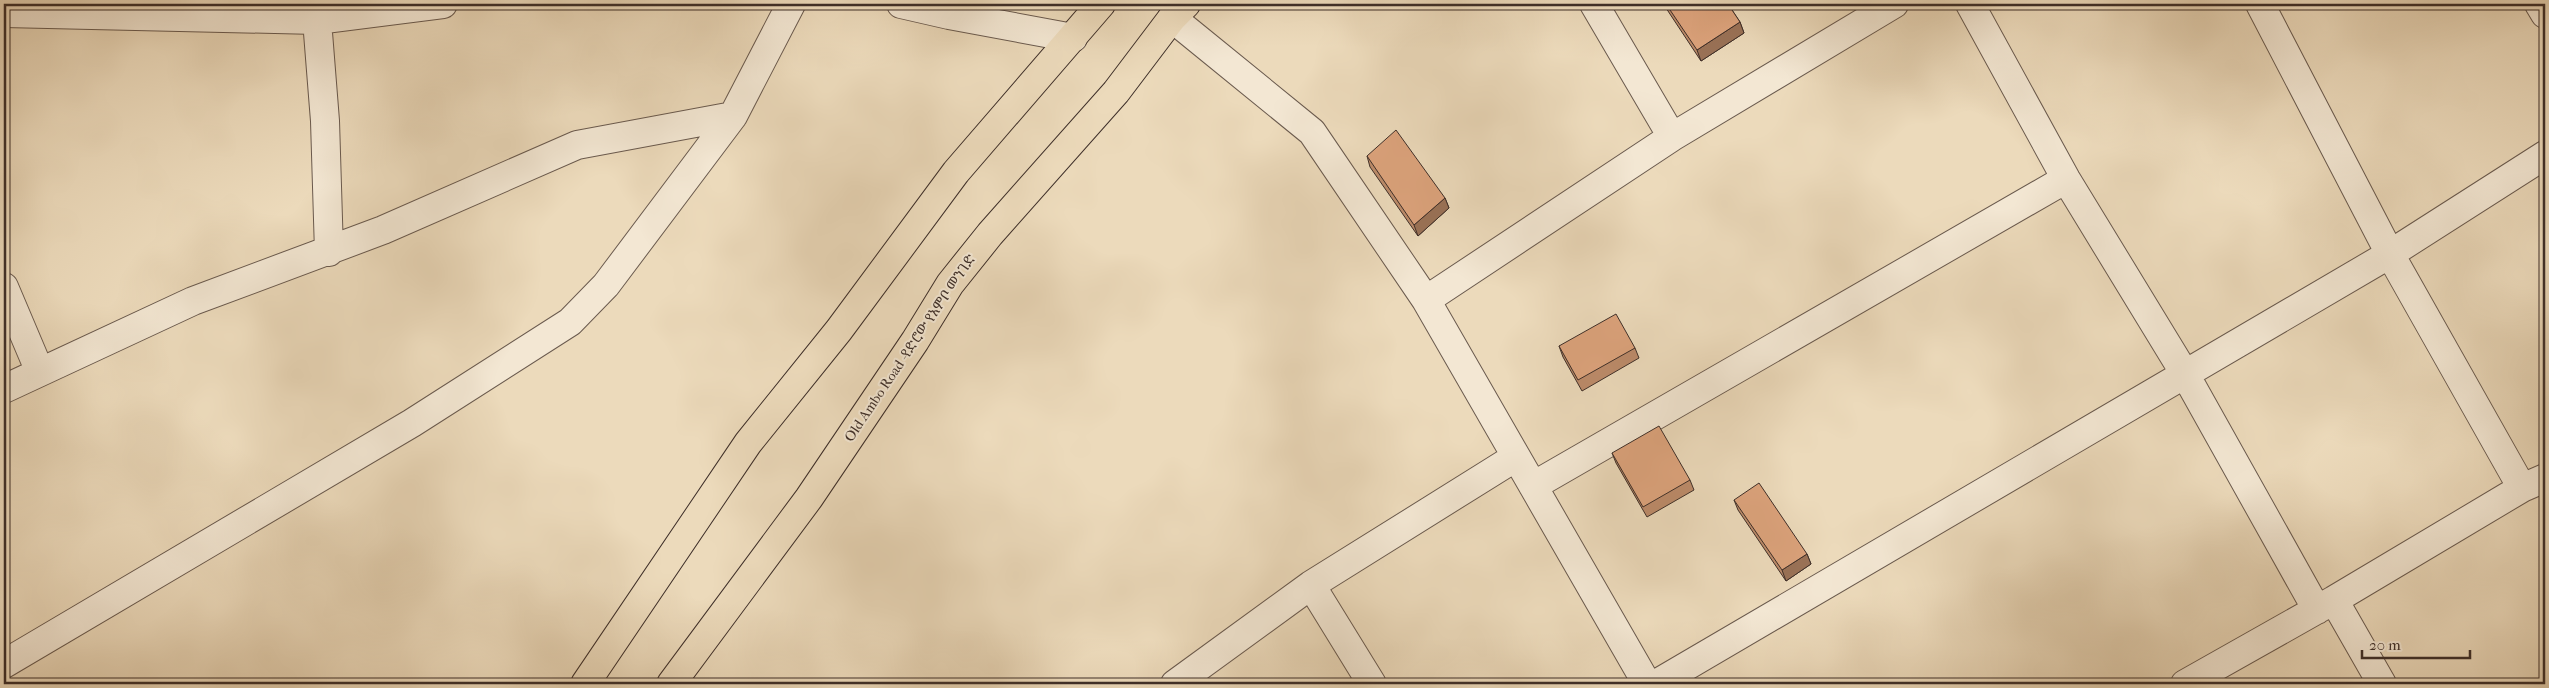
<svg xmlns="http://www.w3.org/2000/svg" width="2549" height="688" font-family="'IM FELL French Canon','Noto Serif Ethiopic',serif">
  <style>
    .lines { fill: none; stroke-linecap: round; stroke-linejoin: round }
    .street-casing { stroke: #6a5a4e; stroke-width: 30 }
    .primary-casing { stroke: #3e2f29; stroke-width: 30 }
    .street { stroke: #f3e7d3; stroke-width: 28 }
    .primary { stroke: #ecdabb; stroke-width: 28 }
    .wall { fill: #bd8c6b; stroke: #3e2f29 }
    .shaded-wall { fill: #9a7257; stroke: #3e2f29 }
    .building { fill: #dca37c; stroke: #3e2f29 }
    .labels { text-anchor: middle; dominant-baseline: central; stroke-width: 4; stroke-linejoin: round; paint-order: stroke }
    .street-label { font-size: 14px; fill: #3e2f29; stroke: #f3e7d3 }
  </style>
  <rect width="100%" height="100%" fill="#ecdabb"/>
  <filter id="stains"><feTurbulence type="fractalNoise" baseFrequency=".004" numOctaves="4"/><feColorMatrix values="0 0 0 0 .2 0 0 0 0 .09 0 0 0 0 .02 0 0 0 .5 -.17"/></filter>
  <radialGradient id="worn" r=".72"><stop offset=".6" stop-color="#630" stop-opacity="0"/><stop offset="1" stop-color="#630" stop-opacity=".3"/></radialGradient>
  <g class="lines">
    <defs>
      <path id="street" d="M314,4L317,20L443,4
        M901,4L949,15L1073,38
        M1594,4L1672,137
        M1970,4L2066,179L2185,374L2317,610
        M2539,4L2545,14
        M4,13L317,20L325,121L329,252
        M1172,18L1312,132L1426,300L1647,684
        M4,287L40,372
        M1426,300L1672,137L1894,4
        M4,389L193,301L383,230L577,145L733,116L791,4
        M1533,486L2066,179
        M2522,488L2390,254L2545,155
        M1311,585L1372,684
        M2334,600L2382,684
        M4,664L412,423L570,322L606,285L733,116
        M1175,684L1311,585L1516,457
        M1656,684L2390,254L2260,4
        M2185,684L2334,600L2522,488L2545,478"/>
      <path id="primary" d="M585,684L748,443L839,330L956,172L1101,4
        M671,684L809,498L915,341L950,284L990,234L1116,92L1172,18L1186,4"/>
    </defs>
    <use href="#street" class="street-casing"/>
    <use href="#primary" class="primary-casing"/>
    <use href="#street" class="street"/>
    <use href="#primary" class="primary"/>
  </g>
  <path class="wall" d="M1665,4H1728L1740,22L1744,33L1701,61L1666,8Z
    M1367,156L1445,198L1449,208L1418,236L1370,167Z
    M1559,346L1635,348L1639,358L1582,391L1563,357Z
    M1612,453L1690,480L1694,490L1647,517L1616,463Z
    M1734,500L1807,554L1811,564L1786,581L1738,510Z"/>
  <path class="shaded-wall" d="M1740,22L1744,33L1701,61L1697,50Z
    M1445,198L1449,208L1418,236L1414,225Z
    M1807,554L1811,564L1786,581L1782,570Z"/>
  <path class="building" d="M1666,4H1728L1740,22L1697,50Z
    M1396,130L1445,198L1414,225L1367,156Z
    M1616,314L1635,348L1578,380L1559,346Z
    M1659,426L1690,480L1643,507L1612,453Z
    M1759,483L1807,554L1782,570L1734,500Z"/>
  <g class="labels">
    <g class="street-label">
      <text transform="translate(910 348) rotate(-56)">Old Ambo Road -የድሮው የአምቦ መንገድ</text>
    </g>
  </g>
  <rect width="2549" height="688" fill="none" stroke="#ecdabb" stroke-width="20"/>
  <rect x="5" y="5" width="2539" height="678" fill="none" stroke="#3e2f29" stroke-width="2.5"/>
  <rect x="10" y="10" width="2529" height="668" fill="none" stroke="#3e2f29"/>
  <path d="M2362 650v8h108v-8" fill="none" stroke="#3e2f29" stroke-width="2.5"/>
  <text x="2369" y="650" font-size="15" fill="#3e2f29" stroke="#f3e7d3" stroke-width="4" paint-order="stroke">20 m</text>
  <rect width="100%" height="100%" filter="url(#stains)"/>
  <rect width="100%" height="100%" fill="url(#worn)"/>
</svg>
